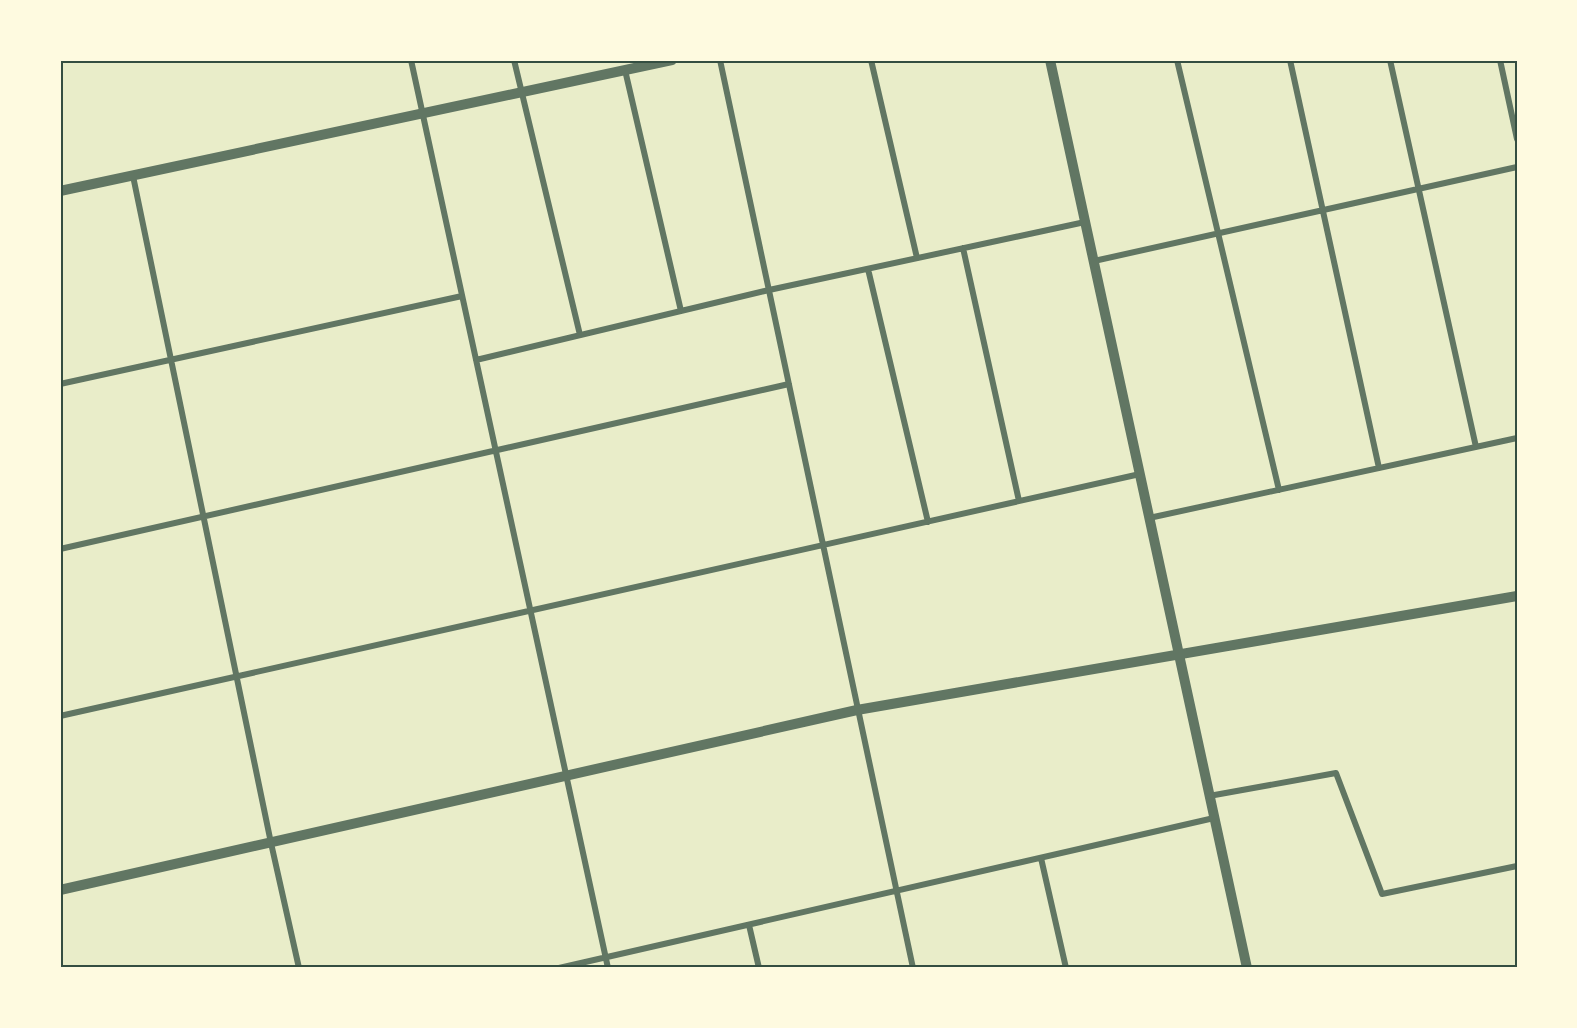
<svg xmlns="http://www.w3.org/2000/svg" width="1577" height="1028" font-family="Karla,sans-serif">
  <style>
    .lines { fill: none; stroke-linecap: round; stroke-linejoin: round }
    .minor { stroke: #617663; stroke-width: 6 }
    .tertiary { stroke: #617663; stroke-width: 10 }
    .neatline { fill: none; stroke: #344e41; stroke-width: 2 }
  </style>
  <rect width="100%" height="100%" fill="#e9edc9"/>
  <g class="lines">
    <path class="minor" d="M411,60L608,968
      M514,60L580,335
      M720,60L913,968
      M871,60L917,258
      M1177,60L1279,490
      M1290,60L1379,468
      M1390,60L1476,447
      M1500,60L1517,139
      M625,70L681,311
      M133,176L271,843L299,968
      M963,248L1019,501
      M1094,261L1517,167
      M868,269L928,522
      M476,360L769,290L1085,222
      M60,384L462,296
      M1149,518L1517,438
      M60,549L789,384
      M60,716L1140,474
      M1209,796L1336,773L1382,894L1517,866
      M1041,858L1066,968
      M749,925L759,968
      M559,968L1214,818"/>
    <path class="tertiary" d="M1050,60L1247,968
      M60,191L672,60
      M60,890L857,710L1517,596"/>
  </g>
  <rect width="1577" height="1028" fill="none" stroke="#fefae0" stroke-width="123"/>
  <rect x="62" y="62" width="1454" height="904" class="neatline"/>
</svg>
